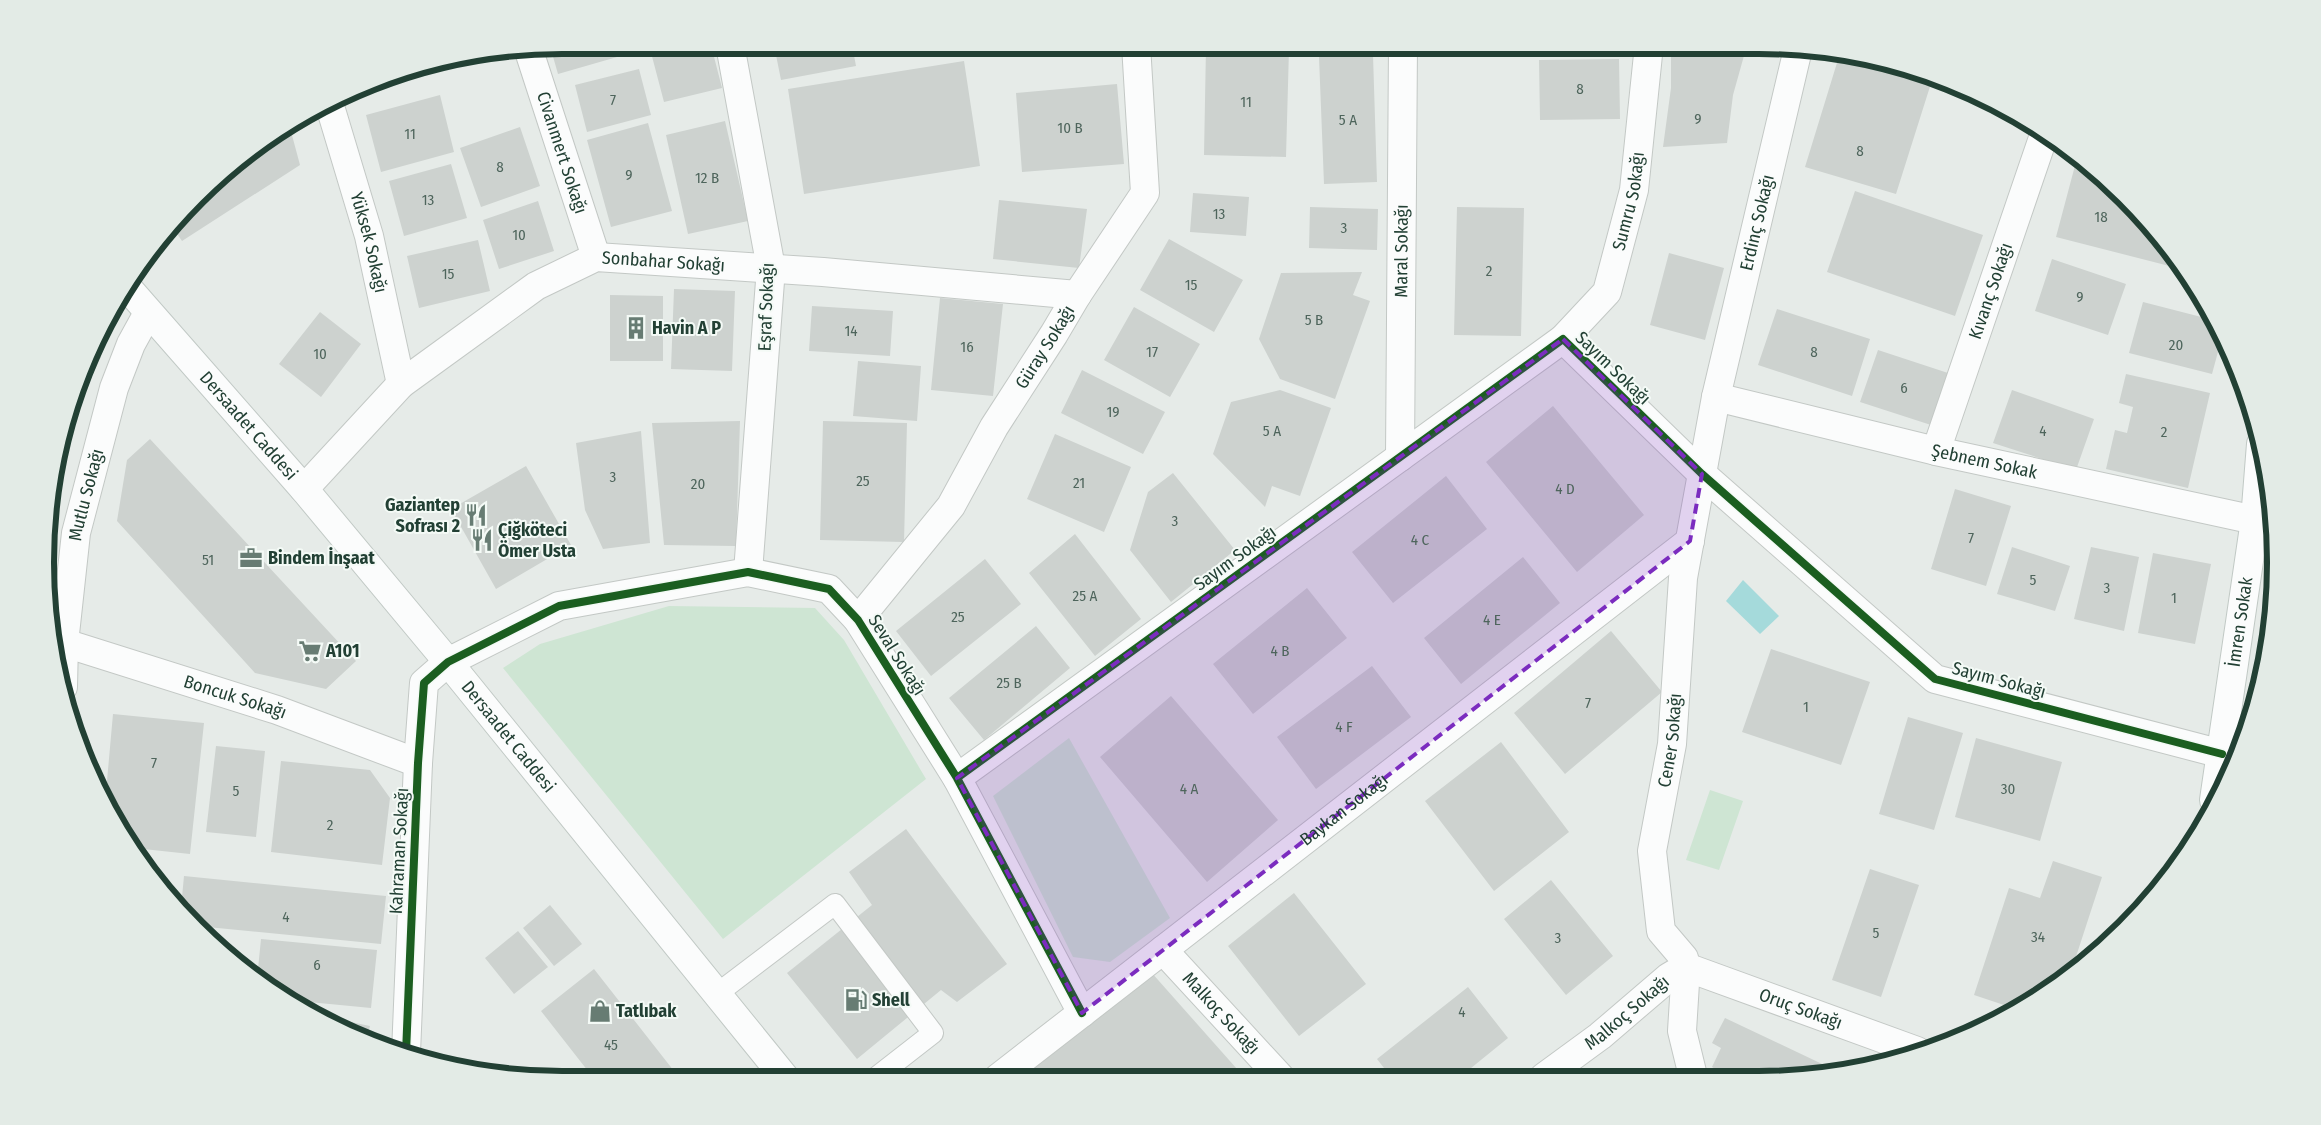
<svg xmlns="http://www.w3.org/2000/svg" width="2321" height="1125" font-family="'Fira Sans Condensed',sans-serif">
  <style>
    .green { fill: #cee5d3 }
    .water { fill: #a5dadb }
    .building { fill: #cdd2cf }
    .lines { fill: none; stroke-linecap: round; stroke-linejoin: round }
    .lane-casing { stroke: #c3c8c5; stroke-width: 22 }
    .street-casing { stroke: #c3c8c5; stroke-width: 30 }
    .secondary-casing { stroke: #c1c9c5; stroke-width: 30 }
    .lane { stroke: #fbfcfc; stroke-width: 20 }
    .street { stroke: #fbfcfc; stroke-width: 28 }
    .secondary { stroke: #fbfcfc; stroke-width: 28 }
    .cycleway-casing { stroke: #f4faf6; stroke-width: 11 }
    .cycleway { stroke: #1b5e20; stroke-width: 8 }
    .marked { fill: #7b2cbf; fill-opacity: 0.2; stroke: #7b2cbf; stroke-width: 4; stroke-dasharray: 10 6; stroke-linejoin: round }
    .labels { text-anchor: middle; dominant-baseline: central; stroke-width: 4; stroke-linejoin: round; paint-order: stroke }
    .number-label { font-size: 15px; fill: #4e655c }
    .street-label { font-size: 18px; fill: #224034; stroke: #f4faf6 }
    .poi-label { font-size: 18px; font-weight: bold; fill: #224034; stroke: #f4faf6; text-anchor: start }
    .rim { fill: none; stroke: #224034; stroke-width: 6 }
  </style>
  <rect width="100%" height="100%" fill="#e6ebe8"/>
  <path class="green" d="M669,606L815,608L844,640L926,779L723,939L503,668L540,644Z
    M1069,738L1170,918L1110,962L1073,957L993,796Z
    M1710,790L1743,801L1719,870L1686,860Z"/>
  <path class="water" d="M1743,580L1779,616L1760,634L1726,601Z"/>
  <path class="building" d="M563,45H629L631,53L558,74L550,46Z
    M649,45H711L722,88L664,102Z
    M774,45H852L856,66L781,80Z
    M1551,45H1621V51L1551,50Z
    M1671,45H1747L1733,95L1727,143L1663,147L1671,88Z
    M1206,47L1289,49L1286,157L1204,155Z
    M1840,53L1860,55L1933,77L1896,194L1805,167Z
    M1373,55L1377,182L1324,184L1319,57Z
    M1619,59L1620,119L1540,120L1539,60Z
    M964,61L980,166L804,194L788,89Z
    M425,65L427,75L359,93L358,90L396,73Z
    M639,69L651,115L587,132L575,85Z
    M1117,84L1124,164L1022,172L1016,93Z
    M440,95L454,152L381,172L366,115Z
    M725,121L748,221L688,234L666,135Z
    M648,123L672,211L611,227L587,140Z
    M289,124L300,165L182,241L171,225L174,221L247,152Z
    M520,127L540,186L481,207L460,148Z
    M2077,158L2125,197L2185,270L2056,237Z
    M451,164L467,218L404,236L389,181Z
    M1855,191L1983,235L1955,316L1827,272Z
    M1193,193L1249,197L1246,236L1190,232Z
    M999,200L1087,209L1079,268L993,259Z
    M538,201L554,251L499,269L483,220Z
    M1310,207L1378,209L1377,250L1309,248Z
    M1457,207L1524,208L1521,336L1454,335Z
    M1169,239L1243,280L1214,332L1140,290Z
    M478,240L490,291L419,308L407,256Z
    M1669,253L1724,268L1705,340L1650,325Z
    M2052,259L2126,284L2108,335L2035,311Z
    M1362,272L1353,295L1370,301L1335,399L1280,379L1259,339L1281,273Z
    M674,289L735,291L732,371L671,369Z
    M610,295L663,296V361H610Z
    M940,298L1003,304L993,396L931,390Z
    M2143,302L2213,320L2222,337L2212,374L2129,353Z
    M812,306L893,311L890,356L809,351Z
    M1134,307L1200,344L1170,397L1104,360Z
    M1777,309L1870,339L1852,396L1758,365Z
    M320,312L361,344L321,397L279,364Z
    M1878,350L1948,373L1931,425L1860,402Z
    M91,352L101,357L72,416L69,415L85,364Z
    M858,361L921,366L917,421L853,416Z
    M1082,370L1165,412L1143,454L1061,413Z
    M2126,374L2210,393L2188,488L2106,469L2115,430L2127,433L2133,407L2119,403Z
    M1280,390L1331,408L1300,496L1272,486L1265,507L1213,454L1231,402Z
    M2012,390L2094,419L2076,470L1993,443Z
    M1553,406L1644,515L1577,572L1486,462Z
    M740,421L736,546L664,545L652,423Z
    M823,421L907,423L904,542L820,540Z
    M641,431L650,543L603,549L585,510L576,443Z
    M1055,434L1131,467L1104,532L1027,499Z
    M150,439L356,661L326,689L255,673L117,521L127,460Z
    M526,466L571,545L496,589L451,509Z
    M1173,473L1235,550L1171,602L1130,550L1148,492Z
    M1446,476L1487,529L1393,603L1352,552Z
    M1955,489L2011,506L1986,586L1931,569Z
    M1075,534L1141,619L1095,656L1029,573Z
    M2012,547L2070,566L2055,611L1997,594Z
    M2091,547L2139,557L2124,631L2074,619Z
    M2153,553L2211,564L2195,644L2138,633Z
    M1523,557L1560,603L1461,684L1424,638Z
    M985,559L1021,604L931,676L896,631Z
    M1307,588L1347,638L1253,714L1213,664Z
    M1036,626L1070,668L984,740L949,698Z
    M1611,631L1662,692L1565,774L1514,713Z
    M1771,649L1870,682L1841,765L1742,732Z
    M1372,666L1411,717L1316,789L1277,737Z
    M1171,696L1278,820L1207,882L1100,757Z
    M113,714L204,723L190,854L134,848L105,803Z
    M1908,717L1963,733L1934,830L1879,814Z
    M1976,738L2062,762L2040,841L1955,817Z
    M1501,742L1569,832L1494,891L1425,801Z
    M216,746L265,751L256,837L206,832Z
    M281,761L370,770L390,798L382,865L271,852Z
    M906,829L1007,964L957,1002L941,990L857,1059L787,973L872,905L849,872Z
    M2053,861L2102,877L2070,975L2013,1008L1974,995L2009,888L2040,898Z
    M1870,869L1919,885L1881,997L1832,980Z
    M184,876L386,896L381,944L197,926L181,908Z
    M1551,880L1613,956L1566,995L1504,919Z
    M1294,893L1366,984L1299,1036L1228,946Z
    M550,905L582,944L554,966L523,928Z
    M518,931L548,967L514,994L485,958Z
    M261,939L377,950L371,1008L288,1000L275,993L257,979Z
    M594,969L681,1080H595L541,1011Z
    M1151,972L1245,1078H1016Z
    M1468,987L1508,1038L1460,1077H1391L1377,1059Z
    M317,1015L370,1026L366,1041L364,1040Z
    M1725,1018L1839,1072L1826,1076H1727L1712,1067L1721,1048L1712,1043Z"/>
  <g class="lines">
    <defs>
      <path id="lane" d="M718,993L835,904L933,1033L874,1079"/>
      <g id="street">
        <path d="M730,45L771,268L748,572"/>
        <path id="s1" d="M528,48L596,257"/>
        <path id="s2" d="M329,103L369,236L401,384"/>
        <path id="s3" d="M1563,339L1607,292L1634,190L1649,45"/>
        <path id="s4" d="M1716,397L1936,451L2255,520"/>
        <path id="s5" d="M1936,451L2045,132"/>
        <path id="s6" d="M1400,457L1403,45"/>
        <path id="s7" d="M304,489L401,384L536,286L596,257L823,272L1077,295"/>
        <path id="s8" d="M858,620L951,506L994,427L1054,334L1077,295L1145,193L1136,45"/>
        <path id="s9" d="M52,639L277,710L418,763"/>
        <path id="s10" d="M63,687L64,643L76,533L114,388L131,344L148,313"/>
        <path d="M957,778L1563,339L1702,474L1935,679L2222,754"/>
        <path id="s11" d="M1163,950L1280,1077"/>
        <path id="s12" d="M1686,967L1917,1051"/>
        <path d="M406,1053L418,763L424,683L448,662L559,606L748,572L829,589L858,620L957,778L1082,1013"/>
        <path id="s13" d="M1693,1076L1682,1031L1686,967L1684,958L1661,931L1652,851L1672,744L1683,578L1716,397L1798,49"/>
        <path id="s14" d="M1544,1077L1600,1036L1669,977L1686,967"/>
        <path id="s15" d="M998,1078L1690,541"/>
      </g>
      <g id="secondary">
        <path id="s16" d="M126,286L304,489L448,662L786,1079"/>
        <path id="s17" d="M2214,800L2255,520L2261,444"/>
      </g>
    </defs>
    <use href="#lane" class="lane-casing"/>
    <use href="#street" class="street-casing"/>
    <use href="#secondary" class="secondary-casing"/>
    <use href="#lane" class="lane"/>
    <use href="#street" class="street"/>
    <use href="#secondary" class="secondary"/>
    <defs>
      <path id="cycleway" d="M957,778L1563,339L1702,474L1935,679L2222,754
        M406,1053L418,763L424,683L448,662L559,606L748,572L829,589L858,620L957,778L1082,1013"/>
    </defs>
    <use href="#cycleway" class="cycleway-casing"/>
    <use href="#cycleway" class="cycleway"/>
  </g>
  <path class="marked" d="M1563,339L1702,474L1690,541L1082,1013L957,778Z"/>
  <defs>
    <symbol id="building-bare" viewBox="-9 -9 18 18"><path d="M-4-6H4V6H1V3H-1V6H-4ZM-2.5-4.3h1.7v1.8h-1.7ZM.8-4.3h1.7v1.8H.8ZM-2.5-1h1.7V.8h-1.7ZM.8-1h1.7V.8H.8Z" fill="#677c73" stroke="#f4faf6" stroke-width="2.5" paint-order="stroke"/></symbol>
    <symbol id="restaurant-bare" viewBox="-9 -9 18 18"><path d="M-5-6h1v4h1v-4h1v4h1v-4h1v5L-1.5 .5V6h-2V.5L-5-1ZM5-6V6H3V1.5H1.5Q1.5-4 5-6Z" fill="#677c73" stroke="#f4faf6" stroke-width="2.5" paint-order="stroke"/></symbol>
    <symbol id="office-bare" viewBox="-9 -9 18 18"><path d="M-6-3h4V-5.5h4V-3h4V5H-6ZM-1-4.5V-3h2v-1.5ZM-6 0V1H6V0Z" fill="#677c73" stroke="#f4faf6" stroke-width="2.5" paint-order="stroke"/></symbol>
    <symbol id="supermarket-bare" viewBox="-9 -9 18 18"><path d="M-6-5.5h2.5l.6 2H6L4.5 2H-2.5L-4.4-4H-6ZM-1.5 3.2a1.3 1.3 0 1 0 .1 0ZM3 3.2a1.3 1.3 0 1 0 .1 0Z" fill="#677c73" stroke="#f4faf6" stroke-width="2.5" paint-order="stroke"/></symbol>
    <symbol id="fuel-bare" viewBox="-9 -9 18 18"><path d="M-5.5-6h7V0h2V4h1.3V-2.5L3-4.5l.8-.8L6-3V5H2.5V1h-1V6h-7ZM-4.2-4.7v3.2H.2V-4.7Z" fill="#677c73" stroke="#f4faf6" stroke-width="2.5" paint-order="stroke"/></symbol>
    <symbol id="shop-bare" viewBox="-9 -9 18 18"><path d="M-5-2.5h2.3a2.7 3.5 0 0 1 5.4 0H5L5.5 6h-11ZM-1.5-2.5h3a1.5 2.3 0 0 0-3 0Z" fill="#677c73" stroke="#f4faf6" stroke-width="2.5" paint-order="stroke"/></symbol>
  </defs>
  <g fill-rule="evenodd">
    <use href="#building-bare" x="620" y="312" width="32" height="32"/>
    <use href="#restaurant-bare" x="460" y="499" width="32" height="32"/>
    <use href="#restaurant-bare" x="466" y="524" width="32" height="32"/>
    <use href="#office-bare" x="235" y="542" width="32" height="32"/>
    <use href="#supermarket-bare" x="294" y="635" width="32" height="32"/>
    <use href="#fuel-bare" x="840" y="984" width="32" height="32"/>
    <use href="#shop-bare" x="584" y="995" width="32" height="32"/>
  </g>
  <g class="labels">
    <g class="number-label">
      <text x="1580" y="89">8</text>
      <text x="613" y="100">7</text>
      <text x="1246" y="102">11</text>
      <text x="1698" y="119">9</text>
      <text x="1348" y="120">5 A</text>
      <text x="1070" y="128">10 B</text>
      <text x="410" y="134">11</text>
      <text x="1860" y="151">8</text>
      <text x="500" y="167">8</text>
      <text x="629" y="175">9</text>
      <text x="707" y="178">12 B</text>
      <text x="428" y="200">13</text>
      <text x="1219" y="214">13</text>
      <text x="2101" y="217">18</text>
      <text x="1344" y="228">3</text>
      <text x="519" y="235">10</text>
      <text x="1489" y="271">2</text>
      <text x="448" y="274">15</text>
      <text x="1191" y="285">15</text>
      <text x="2080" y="297">9</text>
      <text x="1314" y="320">5 B</text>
      <text x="851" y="331">14</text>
      <text x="2176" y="345">20</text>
      <text x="967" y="347">16</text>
      <text x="1152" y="352">17</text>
      <text x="1814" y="352">8</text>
      <text x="320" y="354">10</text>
      <text x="1904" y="388">6</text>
      <text x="1113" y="412">19</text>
      <text x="1272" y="431">5 A</text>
      <text x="2043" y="431">4</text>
      <text x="2164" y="432">2</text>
      <text x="613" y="477">3</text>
      <text x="863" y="481">25</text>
      <text x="1079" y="483">21</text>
      <text x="698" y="484">20</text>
      <text x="1565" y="489">4 D</text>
      <text x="1175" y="521">3</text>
      <text x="1971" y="538">7</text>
      <text x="1420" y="540">4 C</text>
      <text x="208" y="560">51</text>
      <text x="2033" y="580">5</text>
      <text x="2107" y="588">3</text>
      <text x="1085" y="596">25 A</text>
      <text x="2174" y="598">1</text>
      <text x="958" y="617">25</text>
      <text x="1492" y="620">4 E</text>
      <text x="1280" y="651">4 B</text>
      <text x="1009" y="683">25 B</text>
      <text x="1588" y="703">7</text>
      <text x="1806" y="707">1</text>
      <text x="1344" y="727">4 F</text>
      <text x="154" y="763">7</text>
      <text x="1189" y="789">4 A</text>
      <text x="2008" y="789">30</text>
      <text x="236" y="791">5</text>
      <text x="330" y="825">2</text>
      <text x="286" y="917">4</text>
      <text x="1876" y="933">5</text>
      <text x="2038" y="937">34</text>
      <text x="1558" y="938">3</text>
      <text x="317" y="965">6</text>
      <text x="1462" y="1012">4</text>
      <text x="611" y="1045">45</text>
    </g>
    <g class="street-label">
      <text stroke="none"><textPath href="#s1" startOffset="110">Civanmert Sokağı</textPath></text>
      <text stroke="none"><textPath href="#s3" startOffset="158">Sumru Sokağı</textPath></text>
      <text stroke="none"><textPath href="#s13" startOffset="874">Erdinç Sokağı</textPath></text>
      <text stroke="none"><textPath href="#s2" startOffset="145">Yüksek Sokağı</textPath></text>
      <text stroke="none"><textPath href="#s6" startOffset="206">Maral Sokağı</textPath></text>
      <text stroke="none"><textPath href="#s7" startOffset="444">Sonbahar Sokağı</textPath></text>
      <text stroke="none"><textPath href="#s5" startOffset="169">Kıvanç Sokağı</textPath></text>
      <text transform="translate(766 307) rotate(-88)">Eşraf Sokağı</text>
      <text stroke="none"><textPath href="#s8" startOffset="332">Güray Sokağı</textPath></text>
      <text transform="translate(1613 368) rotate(44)">Sayım Sokağı</text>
      <text stroke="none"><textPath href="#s16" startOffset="186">Dersaadet Caddesi</textPath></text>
      <text stroke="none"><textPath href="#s4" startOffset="276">Şebnem Sokak</textPath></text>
      <text stroke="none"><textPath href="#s10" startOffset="194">Mutlu Sokağı</textPath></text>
      <text transform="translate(1235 558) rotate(-36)">Sayım Sokağı</text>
      <text stroke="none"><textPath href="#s17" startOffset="180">İmren Sokak</textPath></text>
      <text transform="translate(897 655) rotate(58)">Seval Sokağı</text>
      <text transform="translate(1999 680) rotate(15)">Sayım Sokağı</text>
      <text stroke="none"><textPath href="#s9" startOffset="192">Boncuk Sokağı</textPath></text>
      <text stroke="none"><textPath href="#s16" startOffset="591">Dersaadet Caddesi</textPath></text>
      <text stroke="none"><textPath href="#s13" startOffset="348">Cener Sokağı</textPath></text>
      <text stroke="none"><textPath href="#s15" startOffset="438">Baykan Sokağı</textPath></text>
      <text transform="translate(399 851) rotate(-87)">Kahraman Sokağı</text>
      <text stroke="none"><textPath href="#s12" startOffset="122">Oruç Sokağı</textPath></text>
      <text stroke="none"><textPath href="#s14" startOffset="105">Malkoç Sokağı</textPath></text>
      <text stroke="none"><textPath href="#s11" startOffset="86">Malkoç Sokağı</textPath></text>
    </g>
    <g class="poi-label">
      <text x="652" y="328">Havin A P</text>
      <text x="460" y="505" text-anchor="end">Gaziantep<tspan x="460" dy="21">Sofrası 2</tspan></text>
      <text x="498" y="530">Çiğköteci<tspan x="498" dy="21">Ömer Usta</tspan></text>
      <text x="268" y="558">Bindem İnşaat</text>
      <text x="326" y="651">A101</text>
      <text x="872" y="1000">Shell</text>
      <text x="616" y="1011">Tatlıbak</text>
    </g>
  </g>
  <path d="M0 0H2321V1125H0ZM562 54H1759A508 508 0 0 1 2267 562V563A508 508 0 0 1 1759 1071H562A508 508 0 0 1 54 563V562A508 508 0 0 1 562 54Z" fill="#e3ebe6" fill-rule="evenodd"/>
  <path class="rim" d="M562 54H1759A508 508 0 0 1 2267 562V563A508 508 0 0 1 1759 1071H562A508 508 0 0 1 54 563V562A508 508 0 0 1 562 54Z"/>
</svg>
